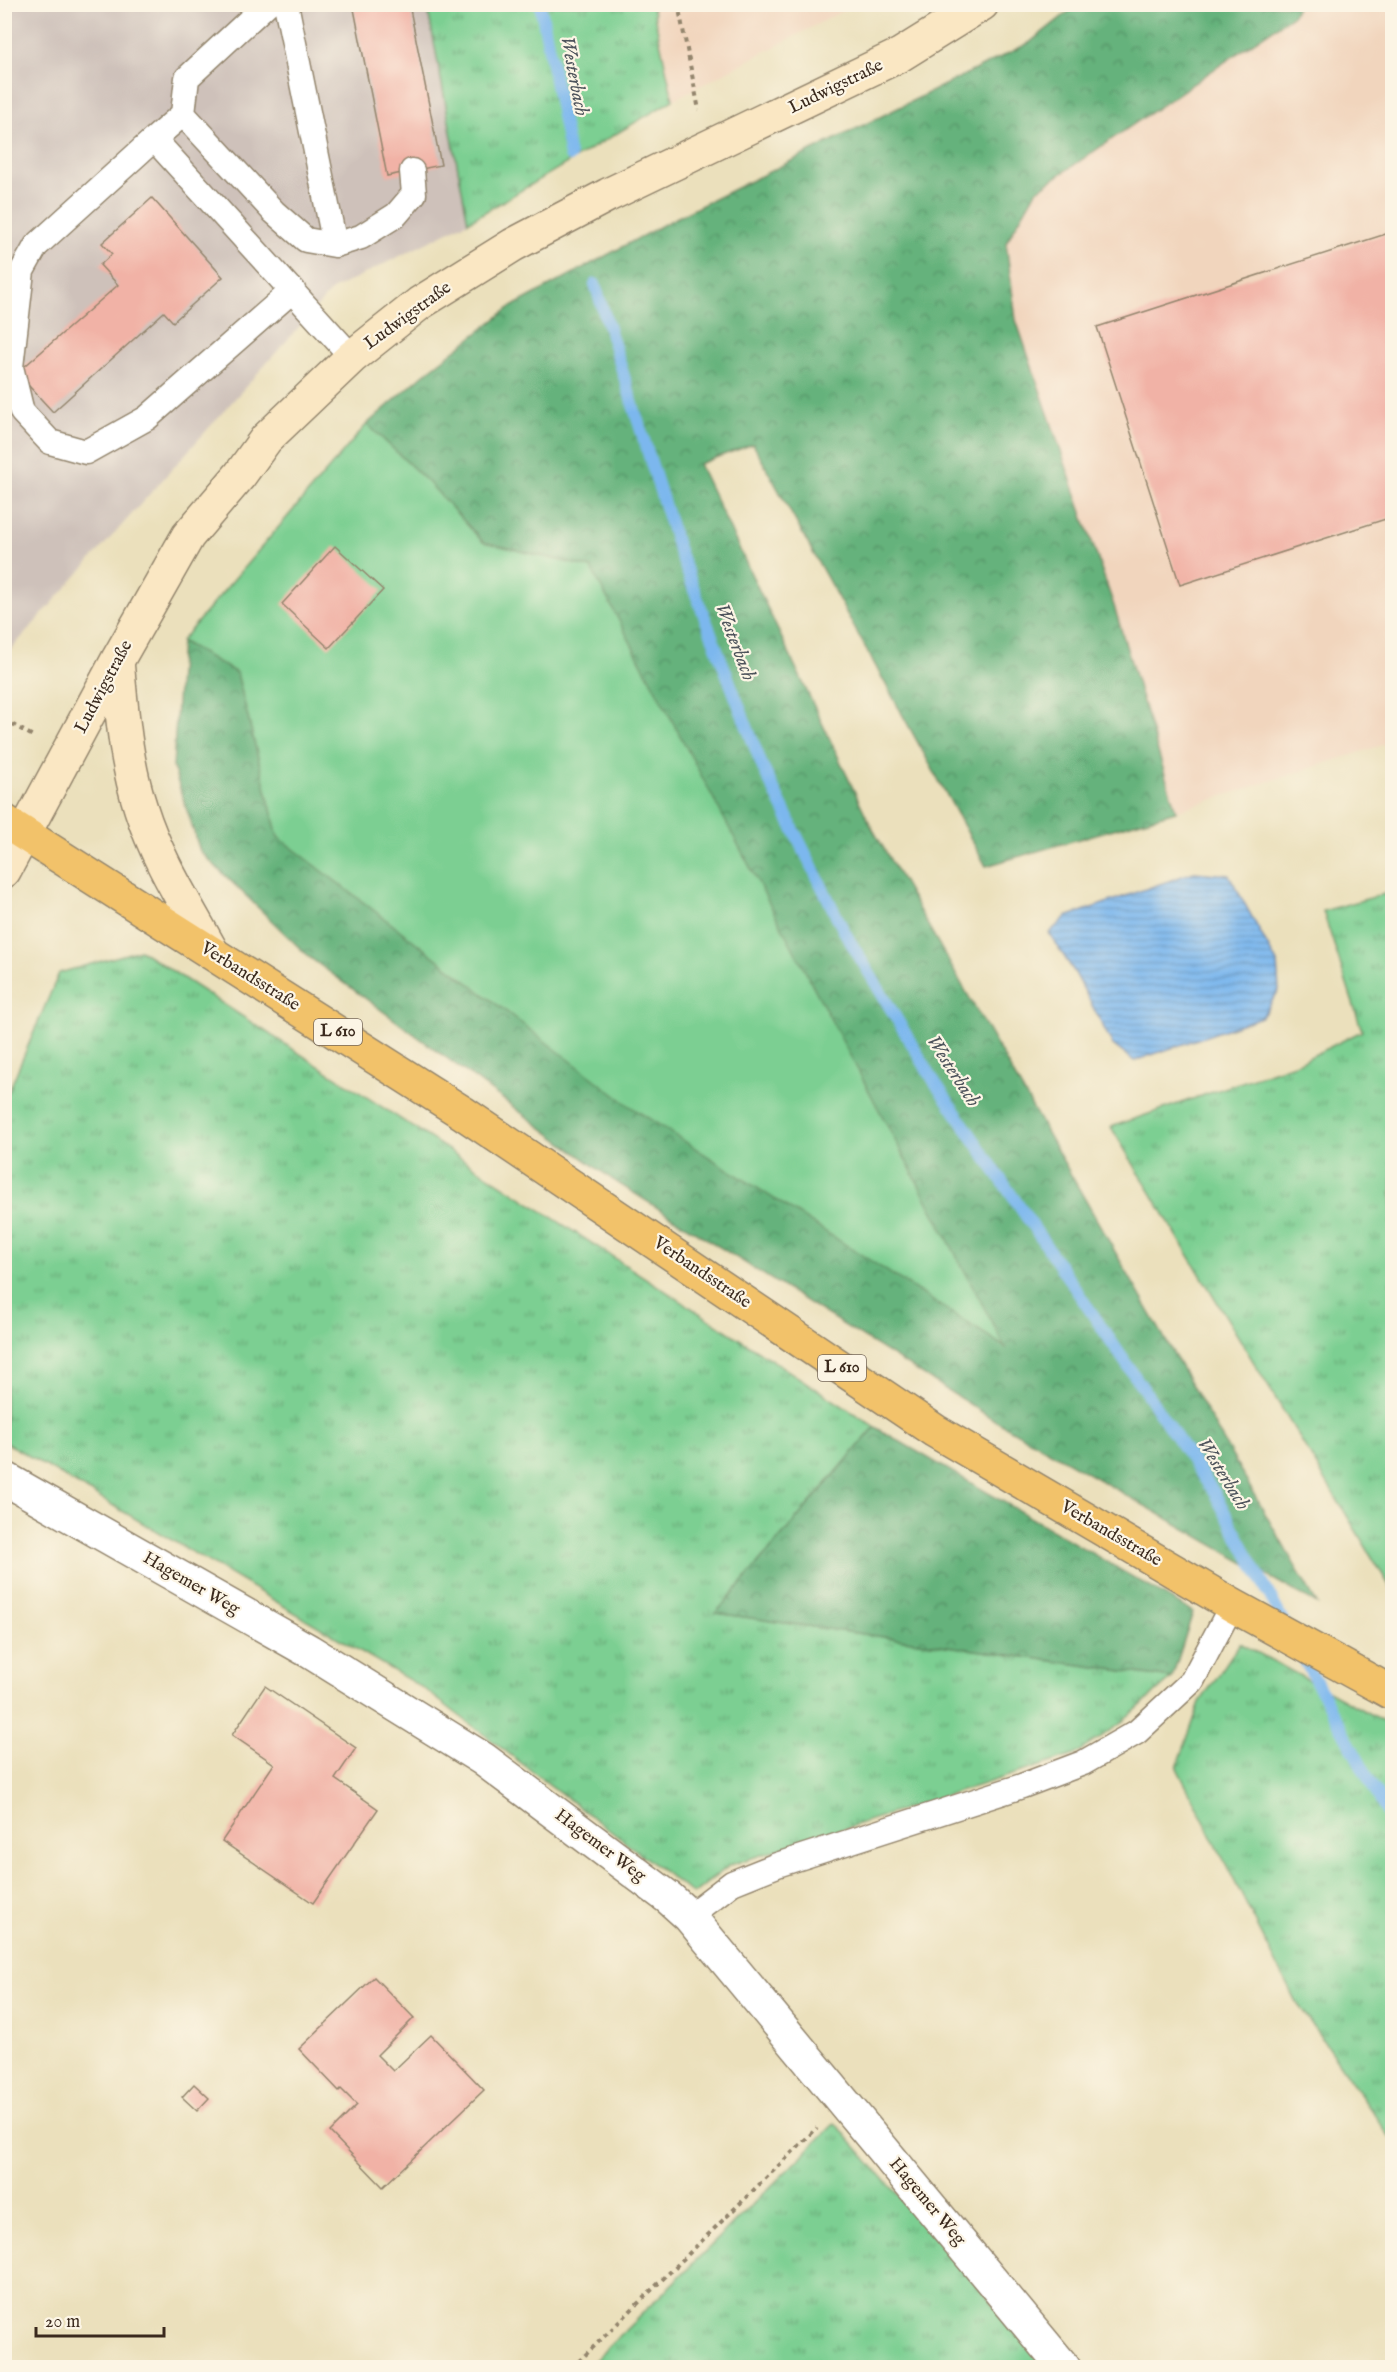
<svg xmlns="http://www.w3.org/2000/svg" width="1397" height="2372" font-family="'IM FELL English',serif">
  <style>
    .built { fill: #f1d5bd }
    .industrial { fill: #cec1ba }
    .grass { fill: url(#grass-tufts); stroke: #5c7c58; stroke-width: 1.5 }
    .forest { fill: url(#forest-crowns); stroke: #506e4d; stroke-width: 1.5 }
    .pitch { fill: #7ccf92; stroke: #5c7c58; stroke-width: 1.5 }
    .water { fill: url(#water-rules); stroke: #5c7086; stroke-width: 1.5 }
    .lines { fill: none; stroke-linecap: round; stroke-linejoin: round }
    .stream { stroke: #7cb7ee; stroke-width: 12 }
    .building { fill: #f1b2a6 }
    .service-casing { stroke: #93856d; stroke-width: 27 }
    .minor-casing { stroke: #93856d; stroke-width: 36 }
    .secondary-casing { stroke: #93856d; stroke-width: 36 }
    .primary-casing { stroke: #93856d; stroke-width: 36 }
    .path { stroke: #93856d; stroke-width: 4; stroke-dasharray: 4.5 4.5; stroke-linecap: butt }
    .service { stroke: #fff; stroke-width: 24 }
    .minor { stroke: #fff; stroke-width: 33 }
    .secondary { stroke: #fae7c3; stroke-width: 33 }
    .primary { stroke: #f2c26a; stroke-width: 33 }
    .labels { text-anchor: middle; dominant-baseline: central; stroke-width: 4.5; stroke-linejoin: round; paint-order: stroke }
    .shield { fill: #fcf5e5; stroke: #75675a; stroke-width: 1.5 }
    .shield-label { font-size: 16px; font-weight: bold; fill: #3b2a1e }
    .street-label { font-size: 18px; fill: #3b2a1e; stroke: #fcf5e5 }
    .water-label { font-size: 20px; font-style: italic; fill: #4e545c; stroke: #fcf5e5 }
  </style>
  <defs>
    <pattern id="grass-tufts" width="24" height="20" patternUnits="userSpaceOnUse" patternTransform="scale(1.5)"><rect width="24" height="20" fill="#7ccf92"/><path d="M3 7l-1-3M5 7V3M7 7l1-3M15 17l-1-3M17 17v-4M19 17l1-3" fill="none" stroke="#67a877"/></pattern>
    <pattern id="forest-crowns" width="20" height="18" patternUnits="userSpaceOnUse" patternTransform="scale(1.5)"><rect width="20" height="18" fill="#65b27c"/><path d="M2 6a3 3 0 1 1 6 0M12 15a3 3 0 1 1 6 0" fill="none" stroke="#549165"/></pattern>
    <pattern id="water-rules" width="6" height="5" patternUnits="userSpaceOnUse" patternTransform="scale(1.5)"><rect width="6" height="5" fill="#7cb7ee"/><path d="M0 2.5h6" fill="none" stroke="#6795c0"/></pattern>
  </defs>
  <rect width="100%" height="100%" fill="#fcf5e5"/>
  <filter id="ink" filterUnits="userSpaceOnUse"><feTurbulence type="fractalNoise" baseFrequency=".0167" numOctaves="2"/><feDisplacementMap in="SourceGraphic" scale="12" xChannelSelector="R" yChannelSelector="G"/><feConvolveMatrix kernelMatrix="1 2 1 2 8 2 1 2 1" color-interpolation-filters="sRGB"/></filter>
  <filter id="wash" filterUnits="userSpaceOnUse"><feTurbulence type="fractalNoise" baseFrequency=".008" numOctaves="4" result="noise"/><feDisplacementMap in="SourceGraphic" scale="24" xChannelSelector="R" yChannelSelector="G"/><feGaussianBlur stdDeviation="1.35" result="paint"/><feColorMatrix in="noise" values="0 0 0 0 0 0 0 0 0 0 0 0 0 0 0 0 0 1.4 0 .05"/><feComposite in="paint" operator="in"/></filter>
  <g filter="url(#wash)">
    <rect width="100%" height="100%" fill="#ebe0bc"/>
    <path class="built" d="M652,5H854L673,100Z
      M1298,5H1392V742L1176,811L1114,606L1016,320L1006,243L1036,191L1292,16Z"/>
    <path class="industrial" d="M5,5H427L468,222L332,290L5,656Z"/>
    <path class="grass" d="M427,5H652L673,100L468,222Z
      M1392,892V1590L1111,1127L1300,1062L1362,1031L1323,911Z
      M140,950L875,1427L716,1613L1172,1678L1120,1724L1074,1755L730,1865L693,1894L423,1688L5,1442V1100L59,973Z
      M1240,1643L1392,1726V2140L1295,2000L1177,1768L1200,1702Z
      M835,2123L1049,2367L587,2368Z"/>
    <path class="forest" d="M1077,5H1298L1292,16L1036,191L1006,243L1016,320L1114,606L1176,811L986,866L753,444L699,464L871,826L1317,1604L998,1422L613,1180L309,957L200,851L173,767L181,641L237,673L278,837L591,568L483,542L429,483L367,424L423,375L511,307L672,220L1029,43Z
      M875,1427L1193,1612L1172,1678L716,1613Z"/>
    <path class="pitch" d="M367,424L429,483L483,542L591,568L1005,1347L631,1107L278,837L237,673L181,641Z"/>
    <path class="water" d="M1194,872L1229,875L1277,963L1279,990L1262,1017L1134,1061L1113,1045L1075,973L1049,933L1066,917Z"/>
    <g class="lines">
      <path class="stream" d="M540,4L570,156
        M595,284L678,548L763,768L844,931L934,1081L1215,1494L1286,1626
        M1300,1652L1392,1822"/>
    </g>
    <g id="blocks">
      <path class="building" d="M353,4H409L441,165L387,176Z
        M152,198L223,277L173,322L164,312L53,412L17,373L118,285L100,265L112,254L102,243Z
        M1392,232V517L1180,585L1097,327Z
        M335,546L383,590L329,648L282,604Z
        M265,1686L356,1748L335,1779L378,1809L313,1903L222,1841L274,1764L232,1735Z
        M374,1977L414,2018L377,2055L393,2071L431,2035L484,2090L383,2187L330,2132L357,2105L341,2089L339,2091L299,2049Z
        M194,2084L209,2098L197,2111L182,2097Z"/>
    </g>
  </g>
  <g filter="url(#ink)">
    <use href="#blocks" fill-opacity="0" stroke="#93856d" stroke-width="1.5"/>
    <g class="lines">
      <defs>
        <path id="service" d="M286,4L335,245
          M183,114L274,212L306,240L335,245L361,237L396,215L414,194L412,171
          M154,139L183,114L187,78L267,4
          M293,290L147,418L86,452L50,442L22,412L11,367L22,271L36,246L154,139L352,357
          M689,1916L732,1883L777,1865L1022,1786L1083,1763L1137,1732L1192,1681L1232,1605"/>
        <path id="minor" d="M4,1478L309,1651L483,1759L669,1898L689,1916L1064,2368"/>
        <path id="secondary" d="M117,661C122,711 125,761 141,809C157,860 187,906 212,952
          M4,871L117,661L188,536L240,475L266,439L352,357L420,303L513,245L608,195L900,55L982,4"/>
        <path id="primary" d="M4,821L463,1113L935,1431L1232,1605L1392,1693"/>
      </defs>
      <use href="#service" class="service-casing"/>
      <use href="#minor" class="minor-casing"/>
      <use href="#secondary" class="secondary-casing"/>
      <use href="#primary" class="primary-casing"/>
      <path class="path" d="M678,4L699,110
        M4,720L33,736
        M572,2368L817,2128"/>
      <use href="#service" class="service"/>
      <use href="#minor" class="minor"/>
      <use href="#secondary" class="secondary"/>
      <use href="#primary" class="primary"/>
    </g>
  </g>
  <g class="labels">
    <g class="shield">
      <rect x="314" y="1019" width="48" height="26" rx="4.5"/>
      <rect x="818" y="1355" width="48" height="26" rx="4.5"/>
    </g>
    <g class="shield-label">
      <text x="338" y="1032">L 610</text>
      <text x="842" y="1368">L 610</text>
    </g>
    <g class="street-label">
      <text transform="translate(836 87) rotate(-26)">Ludwigstraße</text>
      <text transform="translate(408 316) rotate(-36)">Ludwigstraße</text>
      <text transform="translate(104 687) rotate(-62)">Ludwigstraße</text>
      <text transform="translate(250 977) rotate(32)">Verbandsstraße</text>
      <text transform="translate(702 1273) rotate(34)">Verbandsstraße</text>
      <text transform="translate(1111 1534) rotate(30)">Verbandsstraße</text>
      <text transform="translate(191 1584) rotate(30)">Hagemer Weg</text>
      <text transform="translate(600 1846) rotate(37)">Hagemer Weg</text>
      <text transform="translate(927 2202) rotate(50)">Hagemer Weg</text>
    </g>
    <g class="water-label">
      <text transform="translate(574 76) rotate(79)">Westerbach</text>
      <text transform="translate(735 642) rotate(69)">Westerbach</text>
      <text transform="translate(953 1071) rotate(57)">Westerbach</text>
      <text transform="translate(1223 1474) rotate(58)">Westerbach</text>
    </g>
  </g>
  <rect width="1397" height="2372" fill="none" stroke="#fcf5e5" stroke-width="24"/>
  <path d="M36 2327v9h128v-9" fill="none" stroke="#3b2a1e" stroke-width="3"/>
  <text x="45" y="2327" font-size="18" fill="#3b2a1e" stroke="#fcf5e5" stroke-width="4.5" paint-order="stroke">20 m</text>
</svg>
